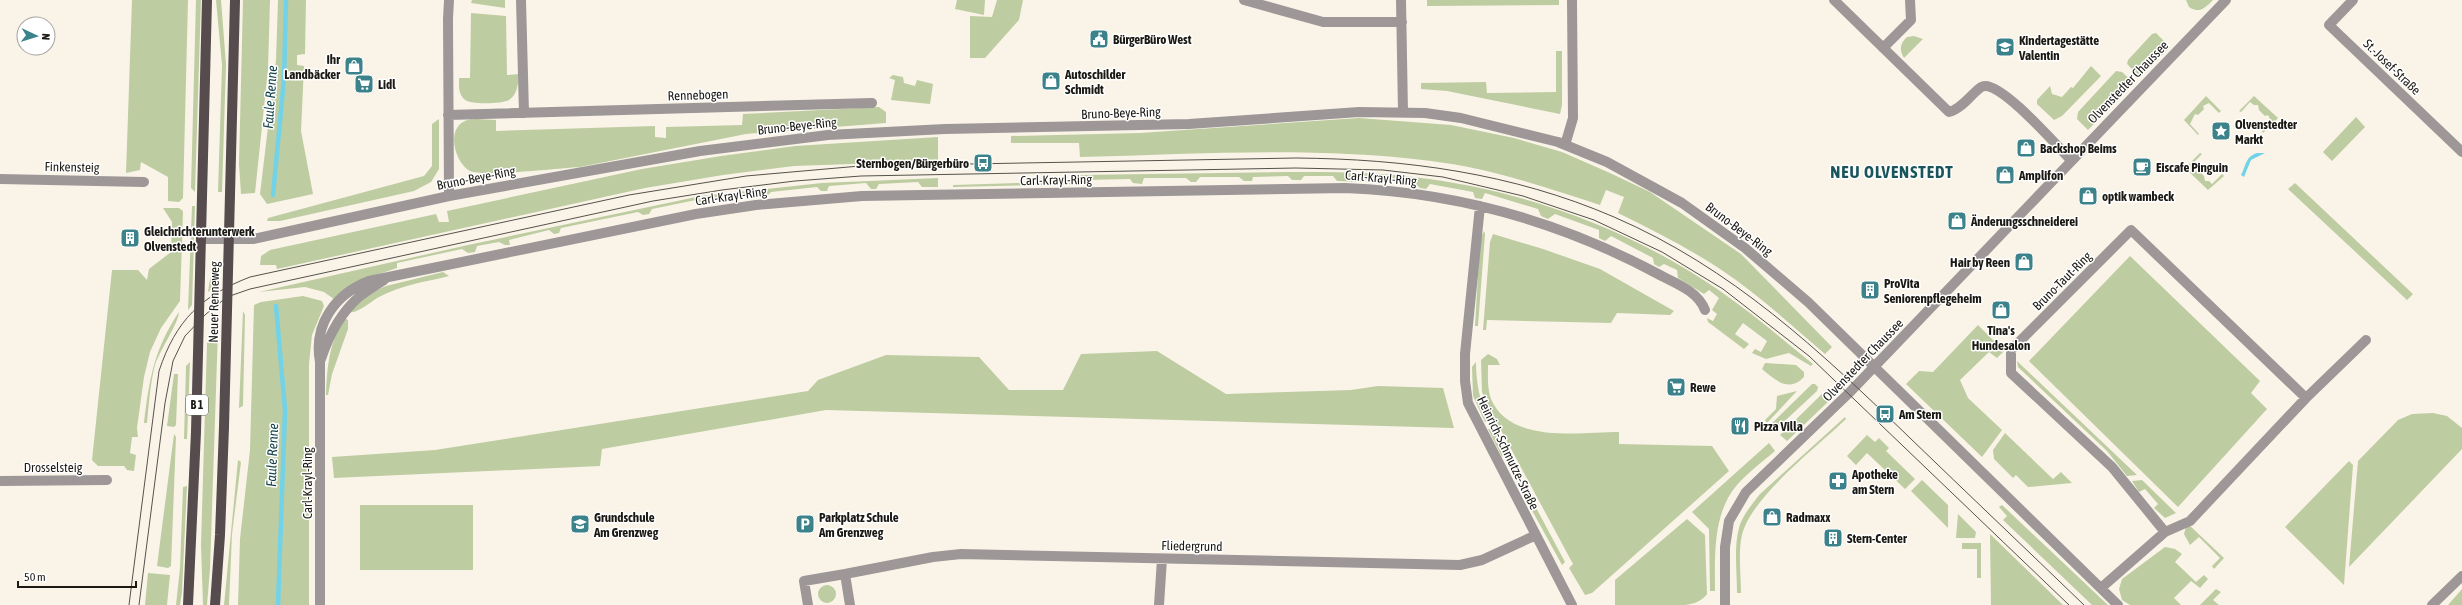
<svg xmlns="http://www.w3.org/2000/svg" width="2462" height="605" font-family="'Asap Condensed',sans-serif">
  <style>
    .green { fill: #becca1 }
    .water { fill: #72d3e8 }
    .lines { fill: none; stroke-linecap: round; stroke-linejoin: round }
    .stream { stroke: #72d3e8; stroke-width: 4.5 }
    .minor { stroke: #9d9798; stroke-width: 10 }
    .primary { stroke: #564b4d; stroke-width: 10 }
    .tram { stroke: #55524b; stroke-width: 1 }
    .labels { text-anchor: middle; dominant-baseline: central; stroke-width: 3; stroke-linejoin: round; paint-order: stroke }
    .shield { fill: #fff; stroke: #5f5e5a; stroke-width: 1 }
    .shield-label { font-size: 12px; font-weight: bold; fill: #1b1914 }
    .poi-label { font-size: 13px; font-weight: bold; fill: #1b1914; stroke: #fff; text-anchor: start }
    .street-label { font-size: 13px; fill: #1b1914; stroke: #fff }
    .water-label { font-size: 14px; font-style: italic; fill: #14424b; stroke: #fff }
    .district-label { font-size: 17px; font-weight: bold; letter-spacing: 1px; fill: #1a555c; stroke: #fff }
  </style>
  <rect width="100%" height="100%" fill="#faf4e8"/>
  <path class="green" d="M132,0H188L183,198L179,202L168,201V177L141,162L140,170L126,173Z
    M196,0H201L195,192L191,188Z
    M216,0H221L226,65L222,192H218L222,65Z
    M243,0H270L268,69L255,193L241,194L239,164Z
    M278,0H306L305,54L297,55V65L304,66L301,131L313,194L267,204L260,194L276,60Z
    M472,0H505V8L471,3Z
    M957,0H985L984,15L955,9Z
    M997,0H1023L1019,20L985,58H970V16L992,17Z
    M1427,0H1559V5L1427,6Z
    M2186,0H2213C2205,8 2200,14 2189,7Z
    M471,13L506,16L507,75L519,74C518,83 518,94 509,100C502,104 469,105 464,99C458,93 459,86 459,78H470Z
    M2156,33L2170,47L2140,77L2127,64L2128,60L2152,34Z
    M1914,36L1923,39L1904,58C1899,50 1900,43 1907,37Z
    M1556,51H1562V105L1560,114L1447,91L1421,89V83L1486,82L1487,93L1556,92Z
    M2091,66L2101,76L2062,116L2054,120L2037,104V100L2050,86L2052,94L2062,97L2071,87L2073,88Z
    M2116,71L2122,72L2134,83L2088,130L2077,119L2078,112Z
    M893,75L903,77L904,83L915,86L917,80L933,84L930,104L891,100L895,80L889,78Z
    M2206,96L2221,111L2219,113L2209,103L2203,106L2204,109L2198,115L2195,114L2190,124L2199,134L2198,135L2184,120Z
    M2254,96L2278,118L2263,133L2262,131L2271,121L2268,115L2265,116L2259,110L2258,105H2254L2250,102L2241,112L2239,111Z
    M879,107L886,112V123L746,134L580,167C562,168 482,177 470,171C456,164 446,132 463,122C471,117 486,120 496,120V131L655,126V137L666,138V127L742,125L743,114Z
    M2356,117L2365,127L2332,161L2323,152Z
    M1359,118L1451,125L1514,138L1562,152L1610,173L1650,192L1741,254L1832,347L1825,354C1791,325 1758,294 1720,269C1688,248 1653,230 1618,213L1624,197L1606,190L1600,205C1545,187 1489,168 1431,161C1315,146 1197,154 1080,157L1079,143H1011V136L1140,133Z
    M439,119V169L431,182L414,191L280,221H267L268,218L424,176L432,166V124Z
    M938,137V161L794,166L723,175L645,188L277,269L276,265H260L261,256L270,250L436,214L439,222H449L447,211L642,169L721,156L795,146Z
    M2200,153L2202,154L2192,164L2195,171L2198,170L2204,176L2205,181H2209L2212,184L2222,174L2224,176L2208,190L2185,168Z
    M1292,172C1333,172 1373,172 1413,177C1521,189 1631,229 1720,291C1752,313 1782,339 1813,364L1811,366L1789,353L1766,359L1752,353L1755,349L1761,352L1767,341L1743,323L1735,334L1749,344L1744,349L1708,322L1707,318L1713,321L1717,314L1712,310L1719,298L1709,290L1704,294L1678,278L1677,270L1664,264L1659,267L1654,264L1653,258L1611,236L1605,241L1599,238V230L1555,214L1548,219L1541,216L1538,209L1485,193L1482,199L1475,198L1473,192L1430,184L1426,189L1420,188L1413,181L1369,177L1364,182L1337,181L1333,176H1304L1301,180H1292L1288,176L1253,177L1252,181H1244L1239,177H1200L1196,182H1191L1186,178H1144L1142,184L1133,183L1130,179L1084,180L1081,184L953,187V185L1079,181L1080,175Z
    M938,178V187H922L918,182L879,184L876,189H871L866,183L829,186L827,191H821L817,187L771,192L766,197H760L756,192L709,198L704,205H701L696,200L652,209L649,214L643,215L638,212L561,228L559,233L554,234L549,230L509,240L510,245H505L499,242L477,246L475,252L468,253L462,249L397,263V268L364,279L334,299L324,292L305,287L259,292L468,245L701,196L822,183Z
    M2295,183L2413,294L2407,300L2288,189Z
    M192,206H195L192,305L188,310Z
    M163,208H179L183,211L180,301L161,328L150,352L144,377L137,428L138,437H132L130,453L136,455L134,471L127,470L124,466H98L92,460L112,270H138L147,280L149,269L171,252L172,222Z
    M1484,231L1485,234L1478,326H1475L1480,240Z
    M1493,234L1543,249L1600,269L1674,311L1670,315L1617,313L1611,323L1487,320L1486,330H1483L1490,242Z
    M2130,256L2260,381L2251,393L2267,409L2178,507L2029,361Z
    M219,265V285L208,292L210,279L216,266Z
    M443,272L449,276C425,282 401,285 379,297C371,301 358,314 349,312L370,293L386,286Z
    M303,296L322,301L324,306L312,335L309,364V605H238L240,539L250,450L254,305L261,302Z
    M243,311L245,315L243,406L239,408Z
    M179,312C179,322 160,350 155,365C150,384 149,404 147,423H144C149,380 154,349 179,312Z
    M345,318L348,320V329L332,374L328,395H326C327,367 329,342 345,318Z
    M1978,325L2004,351L1997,358L1989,352L1960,380L1968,398L2002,430L1982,457L1906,384L1919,371L1933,372Z
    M218,330L210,569L207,605H203L201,545L207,343Z
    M1157,351L1226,394L1351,390L1378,386L1443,388L1454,428L826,410L602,449L600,466L334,478L332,457L435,450L808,391L818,380L886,355L979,357L1009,390H1063L1081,354Z
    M1488,354L1497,359L1500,365H1488C1488,376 1487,388 1491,399C1510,444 1579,432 1619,432V444L1712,446L1729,471L1592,593L1585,595L1569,568L1573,564L1488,406L1482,392L1481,360Z
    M2017,361L2137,475L2127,476L2107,451L2018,367Z
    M190,362L187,439H184L186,366Z
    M1476,362C1476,384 1480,401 1488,421L1485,422L1473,396L1472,367Z
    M1765,363L1796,365L1804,372V377C1789,393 1775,380 1762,369Z
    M174,374H178L176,425L174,427L167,426Z
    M1812,384H1815L1818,387L1817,391L1775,430L1770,425Z
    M1797,391L1767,423L1765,420L1776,409L1777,396Z
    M1823,393L1830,400L1787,441L1780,435Z
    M2433,413L2447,416L2462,428V449L2349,567L2358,461L2398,420L2412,414Z
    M1845,417L1846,419C1817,447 1751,497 1742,535C1738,550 1741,576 1741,593H1737C1737,571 1733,542 1741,522C1746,511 1753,503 1760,494Z
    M1488,429H1493L1506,453L1502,457Z
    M2005,433L2053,479L2061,472L2072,483L2028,487L2016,475L2013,478L1994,459L1993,450Z
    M174,434L176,437L171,566L168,568L157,566Z
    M1867,435L1875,442L1879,438L1889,448L1886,451L1915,479L1905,489L1867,453L1856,465L1847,456Z
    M1769,443L1775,451C1759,465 1738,479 1728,498C1713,526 1715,560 1715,591H1710L1709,529L1692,512Z
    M238,460L241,462L232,534L229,605H224Z
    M2349,461L2353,465L2344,585L2285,527Z
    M1922,480L1948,505V528L1911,491Z
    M2142,480L2176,513L2165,518L2154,508L2158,504L2145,489L2139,492L2132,481Z
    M187,486L182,592L180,605H176L180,568L183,487Z
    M1525,487L1565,562L1562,565L1523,494Z
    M360,505H473V570H360Z
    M2002,505L2108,605H2092L2003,520L2007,516L1999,507Z
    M1958,514L1976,532L1975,538H1956Z
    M1687,519L1705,535L1707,594C1702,601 1694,604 1685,605H1615V580Z
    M2187,523L2224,558L2214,569L2212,566L2220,558L2199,537L2190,545L2184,534Z
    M1990,534L2063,605H1991Z
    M1962,543H1981V578H1977V549H1962Z
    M2165,547L2175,549L2182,554L2175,562L2196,582L2204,575L2208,579L2200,588L2191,581L2174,598L2181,605H2130L2122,600L2119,589L2122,579Z
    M148,573L170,575L167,605H145Z
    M818 594a9 9 0 1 1 18 0a9 9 0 1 1-18 0Z
    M2216,589L2221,592L2213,600L2219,605H2200Z
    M2462,589V605H2448Z"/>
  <path class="water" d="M2257,153H2265L2251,160L2244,177L2241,175C2246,166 2245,157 2257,153Z"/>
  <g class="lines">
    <path class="stream" d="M273,195L284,79L286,0
      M276,306L285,410L278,605"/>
    <path class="minor" d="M521,0L524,113
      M1244,0L1323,22H1402
      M1401,0L1403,112
      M1834,0L1949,112C1965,108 1976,86 1985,86C2005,86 2055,144 2071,160
      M2353,0L2329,25L2462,152
      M1883,48L1911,20L1910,0
      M448,115L872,103
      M1565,145L1573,118L1572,0
      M0,179L144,182
      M449,196L448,19L449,0
      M1480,206L1465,354V381L1468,403L1572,605
      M202,239H253L449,196L700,151L828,135L945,129L1189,124L1359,112L1425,113L1461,118L1558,142L1607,162L1682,203L1745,248L1808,302L2118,605
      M321,359C329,335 341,312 360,296C368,290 376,285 384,280
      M0,481L107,480
      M2165,532L2112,467L2011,373V350L2131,230L2306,398
      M845,574L933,557L961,554L1460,565L1482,560L1534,536
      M2101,588L2165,532L2190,521L2306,398L2366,340
      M320,605V362C313,325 335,294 369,281L696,214L756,205L862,196L921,195L1345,188C1455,192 1561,222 1658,274C1675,283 1698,291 1705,310
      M808,605L804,581L845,574L850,605
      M1159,605L1162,559
      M1725,605V547L1729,521L1746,492L1849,393L2226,0
      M2432,605L2462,576"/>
    <path class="primary" d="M188,605L196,432L207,0
      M215,605L220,535L224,427L235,0"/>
    <path class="tram" d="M129,605L159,371C176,320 201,296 250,277L629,195L746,176L860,166L1296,158C1406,159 1512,173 1614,217C1732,268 1819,350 1910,438C1968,494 2026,549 2084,605
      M139,605L165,403L173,361L185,336L206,314L227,297L250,289L653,201L722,190L795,181L861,176L1296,168L1383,170L1443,177L1523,196L1594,220L1662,252L1723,289L1809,356L2069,605"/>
  </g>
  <defs>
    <symbol id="civic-square" viewBox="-11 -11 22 22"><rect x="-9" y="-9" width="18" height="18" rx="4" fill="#3b828b" stroke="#fff"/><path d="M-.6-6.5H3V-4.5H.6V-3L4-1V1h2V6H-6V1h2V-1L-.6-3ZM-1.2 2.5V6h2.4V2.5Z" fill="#fff"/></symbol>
    <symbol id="school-square" viewBox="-11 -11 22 22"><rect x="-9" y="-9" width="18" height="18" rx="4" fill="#3b828b" stroke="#fff"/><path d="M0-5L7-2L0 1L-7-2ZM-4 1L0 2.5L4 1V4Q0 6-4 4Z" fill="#fff"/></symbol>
    <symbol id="shop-square" viewBox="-11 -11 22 22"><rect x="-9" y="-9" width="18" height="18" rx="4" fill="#3b828b" stroke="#fff"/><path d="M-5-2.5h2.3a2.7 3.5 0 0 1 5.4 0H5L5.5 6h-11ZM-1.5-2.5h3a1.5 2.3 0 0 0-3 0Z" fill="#fff"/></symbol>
    <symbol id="supermarket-square" viewBox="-11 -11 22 22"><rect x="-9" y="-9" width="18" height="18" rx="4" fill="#3b828b" stroke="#fff"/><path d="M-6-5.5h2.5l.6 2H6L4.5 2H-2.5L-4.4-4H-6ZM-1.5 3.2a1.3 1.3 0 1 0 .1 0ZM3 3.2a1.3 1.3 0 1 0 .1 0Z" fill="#fff"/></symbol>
    <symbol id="sight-square" viewBox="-11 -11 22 22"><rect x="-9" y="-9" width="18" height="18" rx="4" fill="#3b828b" stroke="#fff"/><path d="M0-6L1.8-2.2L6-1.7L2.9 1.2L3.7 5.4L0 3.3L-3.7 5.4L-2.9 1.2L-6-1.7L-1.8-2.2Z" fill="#fff"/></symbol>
    <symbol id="bus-square" viewBox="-11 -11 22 22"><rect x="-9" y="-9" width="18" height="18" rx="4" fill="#3b828b" stroke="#fff"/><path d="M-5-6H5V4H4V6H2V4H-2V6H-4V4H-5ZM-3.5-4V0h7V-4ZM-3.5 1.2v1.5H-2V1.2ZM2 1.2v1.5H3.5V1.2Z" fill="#fff"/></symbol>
    <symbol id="cafe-square" viewBox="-11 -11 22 22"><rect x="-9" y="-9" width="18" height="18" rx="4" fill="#3b828b" stroke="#fff"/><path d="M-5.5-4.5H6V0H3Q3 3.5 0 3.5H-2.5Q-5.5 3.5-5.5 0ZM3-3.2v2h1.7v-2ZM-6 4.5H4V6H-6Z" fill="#fff"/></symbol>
    <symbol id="building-square" viewBox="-11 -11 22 22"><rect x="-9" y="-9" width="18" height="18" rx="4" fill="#3b828b" stroke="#fff"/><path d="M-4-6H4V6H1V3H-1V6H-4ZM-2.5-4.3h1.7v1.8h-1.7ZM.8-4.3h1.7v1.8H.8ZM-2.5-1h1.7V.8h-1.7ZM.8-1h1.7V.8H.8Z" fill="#fff"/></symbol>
    <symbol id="restaurant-square" viewBox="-11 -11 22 22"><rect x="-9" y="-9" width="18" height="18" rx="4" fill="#3b828b" stroke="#fff"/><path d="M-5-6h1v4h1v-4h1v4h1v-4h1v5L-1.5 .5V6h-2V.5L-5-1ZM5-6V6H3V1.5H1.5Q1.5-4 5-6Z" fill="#fff"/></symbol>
    <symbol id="pharmacy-square" viewBox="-11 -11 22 22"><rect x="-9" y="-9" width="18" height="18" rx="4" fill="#3b828b" stroke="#fff"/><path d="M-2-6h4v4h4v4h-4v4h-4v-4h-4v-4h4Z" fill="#fff"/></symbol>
    <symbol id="parking-square" viewBox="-11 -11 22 22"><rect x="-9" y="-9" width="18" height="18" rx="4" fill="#3b828b" stroke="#fff"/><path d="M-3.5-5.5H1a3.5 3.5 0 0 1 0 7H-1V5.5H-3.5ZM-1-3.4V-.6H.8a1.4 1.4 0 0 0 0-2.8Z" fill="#fff"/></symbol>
  </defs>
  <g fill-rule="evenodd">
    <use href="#civic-square" x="1088" y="28" width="22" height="22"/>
    <use href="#school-square" x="1994" y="36" width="22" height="22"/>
    <use href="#shop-square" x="343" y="55" width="22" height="22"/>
    <use href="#shop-square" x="1040" y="70" width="22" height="22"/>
    <use href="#supermarket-square" x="353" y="73" width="22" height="22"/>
    <use href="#sight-square" x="2210" y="120" width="22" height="22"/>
    <use href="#shop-square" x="2015" y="137" width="22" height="22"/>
    <use href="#bus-square" x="972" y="152" width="22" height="22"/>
    <use href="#cafe-square" x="2131" y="156" width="22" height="22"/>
    <use href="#shop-square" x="1994" y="164" width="22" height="22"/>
    <use href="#shop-square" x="2077" y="185" width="22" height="22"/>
    <use href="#shop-square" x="1946" y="210" width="22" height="22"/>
    <use href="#building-square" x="119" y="227" width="22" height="22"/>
    <use href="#shop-square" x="2013" y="251" width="22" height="22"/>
    <use href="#building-square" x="1859" y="279" width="22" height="22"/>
    <use href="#shop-square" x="1990" y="299" width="22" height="22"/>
    <use href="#supermarket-square" x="1665" y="376" width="22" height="22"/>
    <use href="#bus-square" x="1874" y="403" width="22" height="22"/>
    <use href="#restaurant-square" x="1729" y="415" width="22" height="22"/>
    <use href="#pharmacy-square" x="1827" y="470" width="22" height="22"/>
    <use href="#shop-square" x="1761" y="506" width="22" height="22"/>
    <use href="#school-square" x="569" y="513" width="22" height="22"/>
    <use href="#parking-square" x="794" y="513" width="22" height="22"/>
    <use href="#building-square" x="1822" y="527" width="22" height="22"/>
  </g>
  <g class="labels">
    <rect class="shield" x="186" y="395" width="22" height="20" rx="3"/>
    <g class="shield-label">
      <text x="197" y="405">B 1</text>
    </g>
    <g class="poi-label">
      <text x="1113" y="39">BürgerBüro West</text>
      <text x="2019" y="40">Kindertagestätte<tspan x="2019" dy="15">Valentin</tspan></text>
      <text x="340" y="59" text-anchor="end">Ihr<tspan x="340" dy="15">Landbäcker</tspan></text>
      <text x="1065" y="74">Autoschilder<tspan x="1065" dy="15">Schmidt</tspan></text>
      <text x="378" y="84">Lidl</text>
      <text x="2235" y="124">Olvenstedter<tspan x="2235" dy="15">Markt</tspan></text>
      <text x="2040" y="148">Backshop Beims</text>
      <text x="969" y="163" text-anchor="end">Sternbogen/Bürgerbüro</text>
      <text x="2156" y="167">Eiscafe Pinguin</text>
      <text x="2019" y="175">Amplifon</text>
      <text x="2102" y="196">optik wambeck</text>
      <text x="1971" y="221">Änderungsschneiderei</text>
      <text x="144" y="231">Gleichrichterunterwerk<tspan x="144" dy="15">Olvenstedt</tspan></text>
      <text x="2010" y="262" text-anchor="end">Hair by Reen</text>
      <text x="1884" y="283">ProVita<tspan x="1884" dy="15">Seniorenpflegeheim</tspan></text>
      <text x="2001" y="330" text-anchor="middle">Tina's<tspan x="2001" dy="15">Hundesalon</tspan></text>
      <text x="1690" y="387">Rewe</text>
      <text x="1899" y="414">Am Stern</text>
      <text x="1754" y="426">Pizza Villa</text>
      <text x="1852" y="474">Apotheke<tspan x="1852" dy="15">am Stern</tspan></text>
      <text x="594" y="517">Grundschule<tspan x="594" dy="15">Am Grenzweg</tspan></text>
      <text x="819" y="517">Parkplatz Schule<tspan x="819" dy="15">Am Grenzweg</tspan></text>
      <text x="1786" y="517">Radmaxx</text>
      <text x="1847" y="538">Stern-Center</text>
    </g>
    <g class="street-label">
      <text transform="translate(2392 67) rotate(44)">St.-Josef-Straße</text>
      <text transform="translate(2128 82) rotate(-46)">Olvenstedter Chaussee</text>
      <text transform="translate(698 95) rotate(-2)">Rennebogen</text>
      <text transform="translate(1121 113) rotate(-2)">Bruno-Beye-Ring</text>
      <text transform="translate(797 126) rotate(-6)">Bruno-Beye-Ring</text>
      <text transform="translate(72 167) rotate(1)">Finkensteig</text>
      <text transform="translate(476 178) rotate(-11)">Bruno-Beye-Ring</text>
      <text transform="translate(1381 178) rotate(5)">Carl-Krayl-Ring</text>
      <text transform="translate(1056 180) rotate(-1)">Carl-Krayl-Ring</text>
      <text transform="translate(731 196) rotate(-8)">Carl-Krayl-Ring</text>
      <text transform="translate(1739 229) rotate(37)">Bruno-Beye-Ring</text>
      <text transform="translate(2062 281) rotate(-45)">Bruno-Taut-Ring</text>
      <text transform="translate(214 302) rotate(-89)">Neuer Renneweg</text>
      <text transform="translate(1863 360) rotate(-46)">Olvenstedter Chaussee</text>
      <text transform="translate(1508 453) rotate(64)">Heinrich-Schmutze-Straße</text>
      <text x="53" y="467">Drosselsteig</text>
      <text transform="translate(307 483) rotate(-90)">Carl-Krayl-Ring</text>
      <text transform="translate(1192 546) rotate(1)">Fliedergrund</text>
    </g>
    <g class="water-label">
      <text transform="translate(270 97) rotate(-86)">Faule Renne</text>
      <text transform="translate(272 455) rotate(-88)">Faule Renne</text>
    </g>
    <g class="district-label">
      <text x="1892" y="172">NEU OLVENSTEDT</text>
    </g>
  </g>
  <g transform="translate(36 36) rotate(94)"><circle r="19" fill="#ffffff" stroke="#a4a3a1"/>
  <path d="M0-3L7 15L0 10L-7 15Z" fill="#3b828b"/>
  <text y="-6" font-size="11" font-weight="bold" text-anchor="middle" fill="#1b1914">N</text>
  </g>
  <path d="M18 581v6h118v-6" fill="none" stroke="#1b1914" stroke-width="2"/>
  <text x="24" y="581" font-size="12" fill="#1b1914" stroke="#ffffff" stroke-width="3" paint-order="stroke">50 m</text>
</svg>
